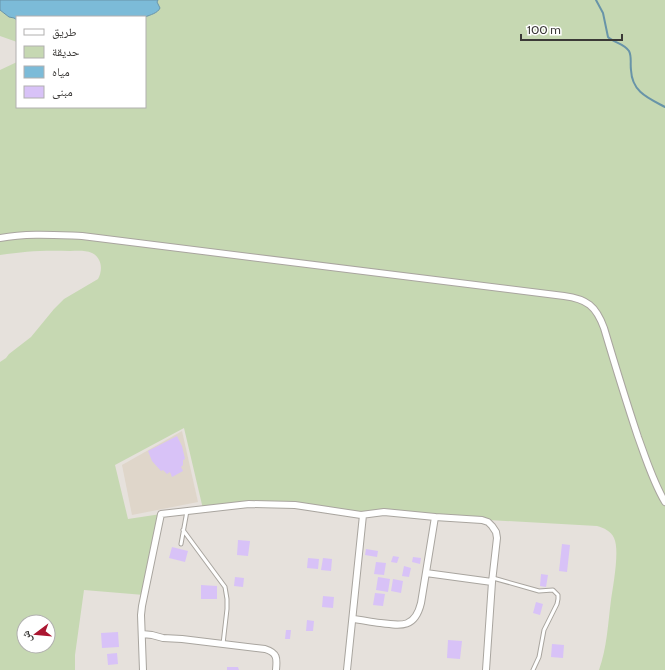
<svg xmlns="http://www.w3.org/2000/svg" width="665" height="670" font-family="Cabin,'Noto Naskh Arabic',sans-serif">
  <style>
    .built { fill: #dfd6ca }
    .green { fill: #c6d8b2; fill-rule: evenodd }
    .water { fill: #7cbbd8; stroke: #6894a8 }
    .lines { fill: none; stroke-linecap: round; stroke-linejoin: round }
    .stream { stroke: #6894a8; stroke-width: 2 }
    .building { fill: #d8c2f7 }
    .service-casing { stroke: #a9a59f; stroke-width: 5 }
    .minor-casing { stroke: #a9a59f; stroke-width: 8 }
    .service { stroke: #fff; stroke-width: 3 }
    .minor { stroke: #fff; stroke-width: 6 }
  </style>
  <rect width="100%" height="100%" fill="#e6e1dc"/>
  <path class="built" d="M182,431L198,502L132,515L122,465Z"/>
  <path class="green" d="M158,0H665V670H599C607,648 608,623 611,600C613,586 620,550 614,538C611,531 604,528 597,526L435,517L384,512L367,515L295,505L203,509L184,428L115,465L128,519L161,514L144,595L84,590L75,655V670H0V362L6,358L9,354L31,337L54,309L64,299L98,279C103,270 102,258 92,253C85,250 77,251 70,251C45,250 25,251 0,255V70L17,62V107H145V17C151,15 157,13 160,8L157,2ZM24,622H48V646H24Z
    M0,10L9,17L14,18L17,20V42L0,36Z"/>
  <path class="water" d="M0,0H158L157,2L160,8C158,13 150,15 145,17H17V20L14,18L9,17L0,10Z"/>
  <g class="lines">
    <path class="stream" d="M596,0L603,13L608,37C614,43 624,43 629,51C632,57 630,63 631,70C632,92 648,98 665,107"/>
  </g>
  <path class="building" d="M177,436L182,446L185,459L183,460V465L181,467L183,471L172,477L170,472L167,474L163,470L161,471L152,461L148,451Z
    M238,540L250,541L248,556L237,555Z
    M562,544L570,545L567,572L559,571Z
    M172,547L188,551L185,562L169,558Z
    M366,549L378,551L377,557L365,555Z
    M393,556L399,557L397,563L391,562Z
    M413,557L421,558L420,564L412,562Z
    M308,558L319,559L318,569L307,568Z
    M323,558L332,559L331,571L321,570Z
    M376,562L386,563L384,575L374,574Z
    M404,566L411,568L409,577L402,576Z
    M541,574L548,575L546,587L540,586Z
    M235,577L244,578L243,587L234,586Z
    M378,577L390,579L388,592L376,590Z
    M393,579L403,581L401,593L391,591Z
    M201,585L217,586V599H201Z
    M375,593L385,594L383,606L373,605Z
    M323,596L334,597L333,608L322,607Z
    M536,602L543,604L540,615L533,613Z
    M307,620L314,621L313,631H306Z
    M286,630H291L290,639H285Z
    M118,632L119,647L102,648L101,633Z
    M448,640L462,641L460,659L447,658Z
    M552,644L564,645L563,658L551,657Z
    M117,653L118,664L108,665L107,654Z
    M227,667H238L239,670H227Z"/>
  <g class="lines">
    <defs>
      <path id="service" d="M183,530L225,587L227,599V609L223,644
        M181,544L187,511
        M493,578L539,591L553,590L558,595V599L557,604L544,630L539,657L533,670"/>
      <path id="minor" d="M0,238C27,233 55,235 82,236L564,296C587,299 596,306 604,328C615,365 626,401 638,437C646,459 653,482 665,502
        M426,573L492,582
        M353,619C362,620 371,622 380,623C402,626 415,628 421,603L435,517
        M142,634L152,635L163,638L182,639L265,649C278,653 277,659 276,670
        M143,670L141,615L142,606L161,514L249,504L295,505L361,515L384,512L435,517L482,520L488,522L492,526L496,532L497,538L492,582L486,670
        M347,670L363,515"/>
    </defs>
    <use href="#service" class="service-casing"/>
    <use href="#minor" class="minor-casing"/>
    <use href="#service" class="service"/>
    <use href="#minor" class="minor"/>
  </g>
  <rect x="16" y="16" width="130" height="92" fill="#ffffff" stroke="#b1b0af"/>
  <rect x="24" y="29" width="20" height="6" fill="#ffffff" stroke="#b1b0af"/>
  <text x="52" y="36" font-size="12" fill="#3b3937">طريق</text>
  <rect x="24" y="46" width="20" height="12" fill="#c6d8b2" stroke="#b1b0af"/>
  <text x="52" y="56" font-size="12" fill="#3b3937">حديقة</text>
  <rect x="24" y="66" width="20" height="12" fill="#7cbbd8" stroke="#b1b0af"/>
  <text x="52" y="76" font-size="12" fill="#3b3937">مياه</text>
  <rect x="24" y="86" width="20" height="12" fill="#d8c2f7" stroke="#b1b0af"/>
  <text x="52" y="96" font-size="12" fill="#3b3937">مبنى</text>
  <g transform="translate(36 634) rotate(254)"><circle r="19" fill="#ffffff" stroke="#b1b0af"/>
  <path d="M0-3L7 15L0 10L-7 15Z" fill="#ab1631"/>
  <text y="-6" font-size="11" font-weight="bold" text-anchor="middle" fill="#3b3937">ش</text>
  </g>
  <path d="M521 34v6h101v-6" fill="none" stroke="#3b3937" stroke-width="2"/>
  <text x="527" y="34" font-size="12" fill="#3b3937" stroke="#ffffff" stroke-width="3" paint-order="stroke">100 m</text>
</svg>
